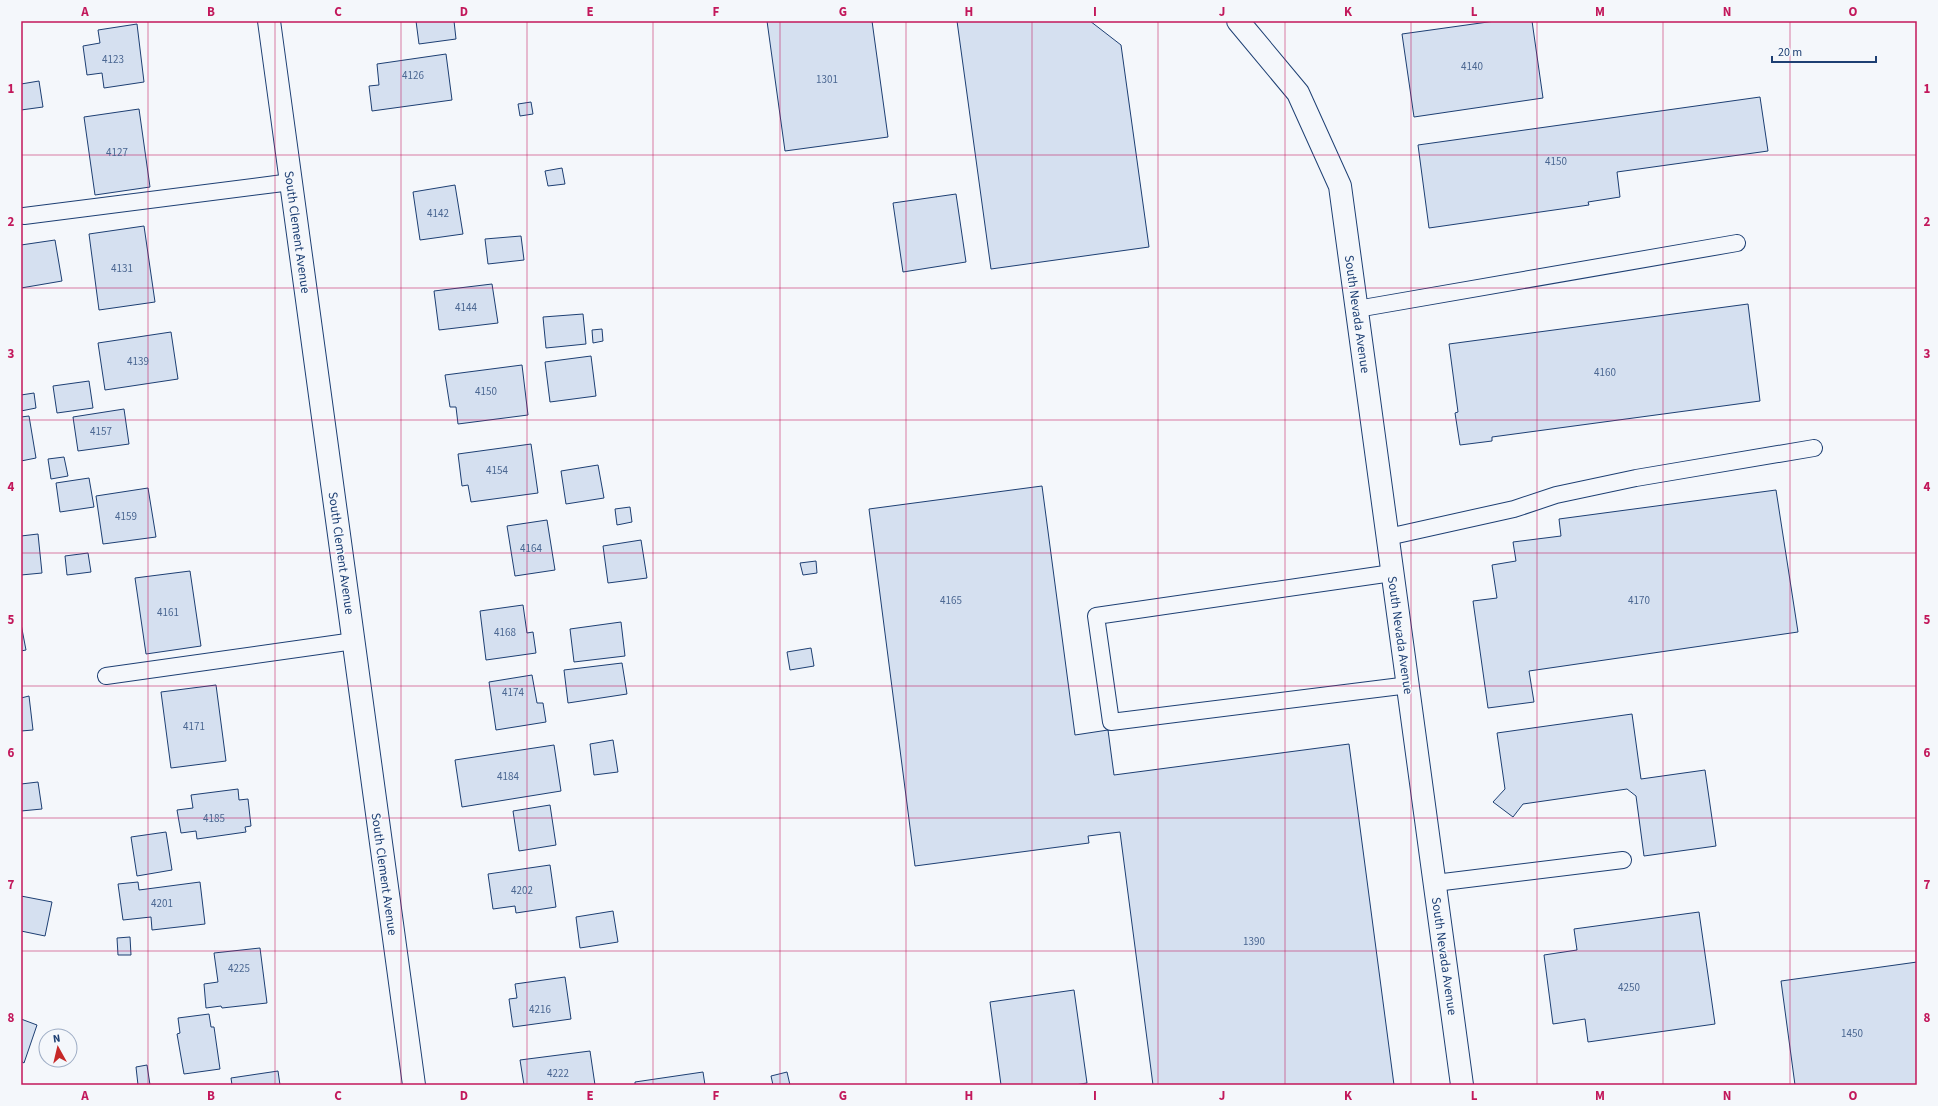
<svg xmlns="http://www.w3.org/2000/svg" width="1938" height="1106" font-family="'Source Sans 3',sans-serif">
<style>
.building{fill:#d5e0f0;stroke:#1d3f73}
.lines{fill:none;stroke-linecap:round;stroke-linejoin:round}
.lane-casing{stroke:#1d3f73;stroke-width:18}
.street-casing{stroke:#1d3f73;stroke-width:24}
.secondary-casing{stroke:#1d3f73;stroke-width:24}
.lane{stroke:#f4f7fb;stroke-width:16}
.street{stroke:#f4f7fb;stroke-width:22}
.secondary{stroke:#f4f7fb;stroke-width:22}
.grid{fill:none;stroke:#c2185b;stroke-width:1;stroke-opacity:0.55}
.labels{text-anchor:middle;stroke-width:3;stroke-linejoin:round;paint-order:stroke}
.number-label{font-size:11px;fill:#4b6792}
.street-label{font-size:13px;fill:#1d3f73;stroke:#f4f7fb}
.neatline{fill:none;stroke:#c2185b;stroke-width:1.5}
.grid-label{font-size:13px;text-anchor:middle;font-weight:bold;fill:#c2185b}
</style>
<rect width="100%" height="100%" fill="#f4f7fb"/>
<path class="building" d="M416,21H454L456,39L419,44Z
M767,21H872L888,137L785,151Z
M957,21H1090L1121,45L1149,247L991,269Z
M1495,21H1532L1543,98L1414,117L1402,34Z
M137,24L144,82L104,88L102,73L87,75L83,46L100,43L98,30Z
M446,54L452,100L372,111L369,86L379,85L377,64Z
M39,81L43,107L21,110V84Z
M1760,97L1768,151L1617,172L1620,197L1588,202L1589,205L1429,228L1418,145Z
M531,102L533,114L520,116L518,104Z
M139,109L150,187L95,195L84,117Z
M562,168L565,184L548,186L545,171Z
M455,185L463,234L420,240L413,192Z
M956,194L966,262L903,272L893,203Z
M144,226L155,302L99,310L89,234Z
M521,236L524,260L488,264L485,239Z
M55,240L62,281L21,288V245Z
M492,284L498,323L439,330L434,291Z
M1748,304L1760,401L1492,437V441L1460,445L1455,413L1458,412L1449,344Z
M583,314L586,344L546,348L543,317Z
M602,329L603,341L593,343L592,330Z
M171,332L178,379L105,390L98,343Z
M591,356L596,396L550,402L545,362Z
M522,365L528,415L458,424L456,407H450L445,375Z
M89,381L93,408L57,413L53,386Z
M34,393L36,408L21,411V395Z
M124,409L129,444L78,451L73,417Z
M29,416L36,458L21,461V417Z
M531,444L538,493L471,502L468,485L462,486L458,454Z
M64,457L68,476L51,479L48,459Z
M598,465L604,498L566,504L561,471Z
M89,478L94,507L60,512L56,483Z
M1042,486L1075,735L1108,730L1114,775L1349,744L1394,1085H1153L1120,832L1088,836L1089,843L915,866L869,509Z
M148,488L156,537L103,544L96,496Z
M1776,490L1798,632L1529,671L1534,702L1488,708L1473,601L1497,598L1492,565L1516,561L1513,542L1561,536L1559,519Z
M630,507L632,522L617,525L615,509Z
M547,520L555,570L515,576L507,526Z
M38,534L42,573L21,575V536Z
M641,540L647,578L608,583L603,546Z
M88,553L91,572L67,575L65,556Z
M816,561L817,573L803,575L800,563Z
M190,571L201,646L146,654L135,578Z
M523,605L527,633L533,632L536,653L486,660L480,611Z
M621,622L625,656L574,662L570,629Z
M21,624L26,650L21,651Z
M811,648L814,666L790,670L787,652Z
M622,663L627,694L568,703L564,670Z
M532,675L537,703H543L546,722L496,730L489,682Z
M216,685L226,761L171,768L161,692Z
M29,696L33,730L21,731V698Z
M1632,714L1641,779L1705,770L1716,846L1644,856L1636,796L1627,789L1523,804L1513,817L1493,802L1505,789L1497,733Z
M613,740L618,772L594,775L590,744Z
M554,745L561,791L462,807L455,760Z
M38,782L42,809L21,811V784Z
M238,789L239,800L248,799L251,826L245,827L246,832L197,839L196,831L181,833L177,810L193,808L191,795Z
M550,805L556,845L519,851L513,811Z
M166,832L172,870L137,876L131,837Z
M550,865L556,907L516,913L515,906L493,909L488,874Z
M138,882L139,890L200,882L205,924L152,930L151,917L123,920L118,884Z
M21,896L52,902L45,936L21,931Z
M613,911L618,942L580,948L576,917Z
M1699,912L1715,1024L1588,1042L1585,1019L1553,1024L1544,955L1577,950L1574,929Z
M130,937L131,955H118L117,938Z
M260,948L267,1003L222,1008L221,1006L206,1008L204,984L218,982L214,953Z
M1917,962V1085H1795L1781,981Z
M565,977L571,1019L513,1027L509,999L517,998L515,984Z
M1074,990L1087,1083L1075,1085H1001L990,1002Z
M209,1014L211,1027H214L220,1069L184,1074L177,1034L180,1033L178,1018Z
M21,1019L37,1025L24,1063L21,1061Z
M590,1051L595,1085H524L520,1060Z
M147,1065L150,1085H138L136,1067Z
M278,1071L280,1085H232L231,1078Z
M703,1072L705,1085H635V1082Z
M787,1072L790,1085H773L771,1076Z"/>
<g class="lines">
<g class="lane-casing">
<path id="lane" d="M24,216L291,182
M1357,309L1737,243
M1388,537L1514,509L1556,495L1636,478L1814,448
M1392,573L1096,616L1111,722L1409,685
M106,676L354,641
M1435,883L1623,860"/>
</g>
<g class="street-casing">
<path id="street" d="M1238,21L1298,93L1340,186L1462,1085"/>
</g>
<g class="secondary-casing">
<path id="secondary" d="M269,21L414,1085"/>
</g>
<use href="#lane" class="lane"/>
<use href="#street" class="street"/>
<use href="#secondary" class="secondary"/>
</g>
<path class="grid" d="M148,21V1085M275,21V1085M401,21V1085M527,21V1085M653,21V1085M780,21V1085M906,21V1085M1032,21V1085M1158,21V1085M1285,21V1085M1411,21V1085M1537,21V1085M1663,21V1085M1790,21V1085M21,155H1917M21,288H1917M21,420H1917M21,553H1917M21,686H1917M21,818H1917M21,951H1917"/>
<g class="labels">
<g class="number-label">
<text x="113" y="63">4123</text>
<text x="1472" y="70">4140</text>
<text x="413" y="79">4126</text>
<text x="827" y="83">1301</text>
<text x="117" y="156">4127</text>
<text x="1556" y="165">4150</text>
<text x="438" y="217">4142</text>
<text x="122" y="272">4131</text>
<text x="466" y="311">4144</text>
<text x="138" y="365">4139</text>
<text x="1605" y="376">4160</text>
<text x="486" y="395">4150</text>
<text x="101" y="435">4157</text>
<text x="497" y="474">4154</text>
<text x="126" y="520">4159</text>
<text x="531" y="552">4164</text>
<text x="951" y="604">4165</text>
<text x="1639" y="604">4170</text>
<text x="168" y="616">4161</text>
<text x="505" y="636">4168</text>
<text x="513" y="696">4174</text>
<text x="194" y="730">4171</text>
<text x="508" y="780">4184</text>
<text x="214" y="822">4185</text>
<text x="522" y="894">4202</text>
<text x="162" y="907">4201</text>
<text x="1254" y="945">1390</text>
<text x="239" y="972">4225</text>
<text x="1629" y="991">4250</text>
<text x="540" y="1013">4216</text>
<text x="1852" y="1037">1450</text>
<text x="558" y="1077">4222</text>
</g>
<g class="street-label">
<text transform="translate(298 232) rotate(82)" y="5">South Clement Avenue</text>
<text transform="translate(1358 314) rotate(82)" y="5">South Nevada Avenue</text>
<text transform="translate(342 553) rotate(82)" y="5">South Clement Avenue</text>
<text transform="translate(1401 635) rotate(82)" y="5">South Nevada Avenue</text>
<text transform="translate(385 874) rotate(82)" y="5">South Clement Avenue</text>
<text transform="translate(1445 956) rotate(82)" y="5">South Nevada Avenue</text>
</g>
</g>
<rect width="1938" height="1106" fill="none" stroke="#f4f7fb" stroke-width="44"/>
<g transform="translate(58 1048) rotate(352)"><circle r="19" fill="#f4f7fb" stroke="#9eadc5"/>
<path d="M0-3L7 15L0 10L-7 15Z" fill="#c62828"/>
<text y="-6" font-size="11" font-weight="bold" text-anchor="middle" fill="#1d3f73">N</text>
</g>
<path d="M1772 56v6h104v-6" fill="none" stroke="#1d3f73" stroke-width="2"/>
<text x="1778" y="56" font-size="12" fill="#1d3f73" stroke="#f4f7fb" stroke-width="3" paint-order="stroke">20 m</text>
<rect x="22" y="22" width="1894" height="1062" class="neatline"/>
<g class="grid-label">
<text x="85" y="16">A</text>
<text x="211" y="16">B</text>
<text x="338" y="16">C</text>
<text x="464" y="16">D</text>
<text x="590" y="16">E</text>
<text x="716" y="16">F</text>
<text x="843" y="16">G</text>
<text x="969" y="16">H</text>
<text x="1095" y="16">I</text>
<text x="1222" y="16">J</text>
<text x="1348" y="16">K</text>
<text x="1474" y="16">L</text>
<text x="1600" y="16">M</text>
<text x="1727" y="16">N</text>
<text x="1853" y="16">O</text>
<text x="11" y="93">1</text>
<text x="1927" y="93">1</text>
<text x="11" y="226">2</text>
<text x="1927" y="226">2</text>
<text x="11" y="358">3</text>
<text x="1927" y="358">3</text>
<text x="11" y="491">4</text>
<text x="1927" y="491">4</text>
<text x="11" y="624">5</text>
<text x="1927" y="624">5</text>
<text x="11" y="757">6</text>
<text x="1927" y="757">6</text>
<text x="11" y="889">7</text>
<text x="1927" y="889">7</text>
<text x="11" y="1022">8</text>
<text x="1927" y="1022">8</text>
<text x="85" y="1100">A</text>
<text x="211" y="1100">B</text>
<text x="338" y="1100">C</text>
<text x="464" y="1100">D</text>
<text x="590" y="1100">E</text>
<text x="716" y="1100">F</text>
<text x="843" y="1100">G</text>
<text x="969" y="1100">H</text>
<text x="1095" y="1100">I</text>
<text x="1222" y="1100">J</text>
<text x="1348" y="1100">K</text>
<text x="1474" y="1100">L</text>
<text x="1600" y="1100">M</text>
<text x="1727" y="1100">N</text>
<text x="1853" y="1100">O</text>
</g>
</svg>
